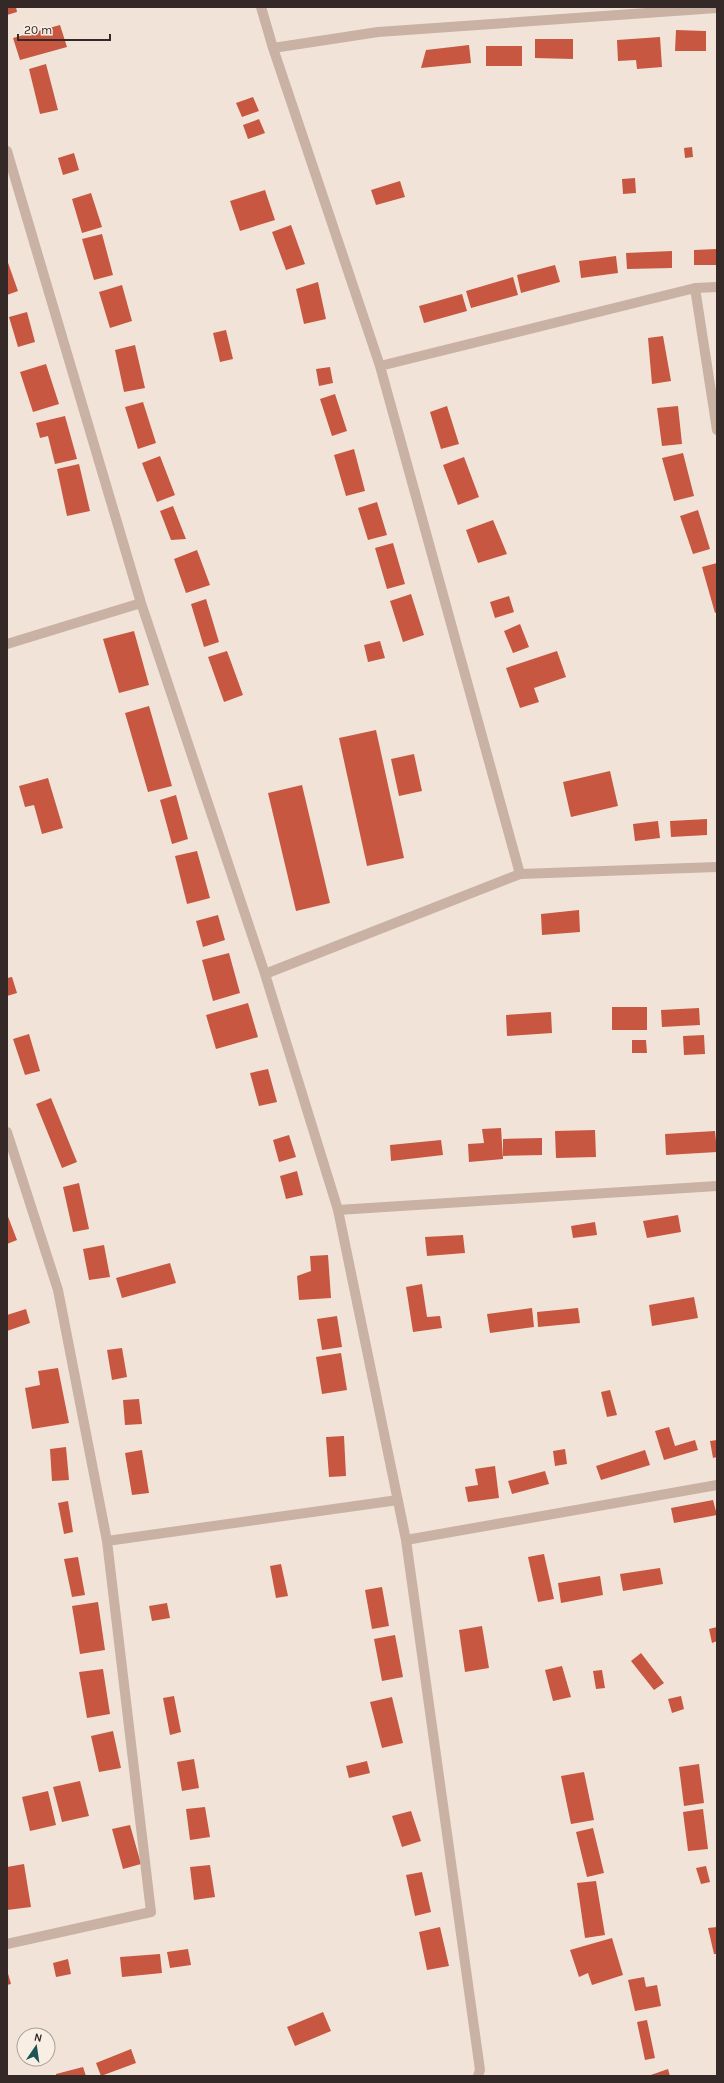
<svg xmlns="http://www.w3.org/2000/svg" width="724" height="2083" font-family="Karla,sans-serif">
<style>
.building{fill:#c75740}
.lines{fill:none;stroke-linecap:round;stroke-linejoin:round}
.minor{stroke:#c9b2a4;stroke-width:10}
</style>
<rect width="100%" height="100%" fill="#f1e3d8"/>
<path class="building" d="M7,7H16L17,12L7,15Z
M60,25L67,47L20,60L13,38Z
M676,30L706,31V51H675Z
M660,37L662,67L637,69L636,60L618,61L617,40Z
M535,39H573V59L535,58Z
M469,45L471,63L421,68L426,50Z
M486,46H522V66H486Z
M46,64L58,110L40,114L29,69Z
M253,97L259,111L242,117L236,103Z
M259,119L265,133L248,139L243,125Z
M692,147L693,157L685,158L684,148Z
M74,153L79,170L63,175L58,158Z
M635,178L636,193L623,194L622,179Z
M400,181L405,197L376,205L371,190Z
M265,190L275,220L240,231L230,201Z
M91,193L102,227L82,233L72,199Z
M291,225L305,264L286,270L272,232Z
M102,234L113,275L94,280L82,239Z
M717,249V265H694V250Z
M672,251V268L627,269L626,253Z
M616,256L618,273L581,278L579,261Z
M7,260L18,291L7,295Z
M555,265L560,282L521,293L517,275Z
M513,277L518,295L471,308L466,291Z
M318,282L326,319L304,324L296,289Z
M122,285L132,321L110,328L99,292Z
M462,294L467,311L424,323L419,306Z
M27,312L35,342L18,347L9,317Z
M226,330L233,359L220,362L213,333Z
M663,336L671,381L652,384L648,338Z
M135,345L145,388L124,392L115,350Z
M46,364L59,404L33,412L20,372Z
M330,367L333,383L319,386L316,369Z
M335,394L347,431L332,436L320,399Z
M143,402L156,443L138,449L125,407Z
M447,406L459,444L441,449L430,412Z
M678,406L682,444L662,446L657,408Z
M65,416L77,459L55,464L48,436L40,438L36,423Z
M354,449L365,491L346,496L334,455Z
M683,453L694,496L674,501L662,458Z
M160,456L175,495L157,502L142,463Z
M464,457L479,497L458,505L443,465Z
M79,464L90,511L67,516L57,469Z
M377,502L387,535L368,540L358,508Z
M173,506L186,539L171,540L160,511Z
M698,510L710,549L693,554L680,516Z
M493,520L507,554L478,563L466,530Z
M393,543L405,584L387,589L375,548Z
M197,550L210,585L186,593L174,559Z
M717,563V612L715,613L702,567Z
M411,594L424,635L403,642L390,601Z
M509,596L514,612L495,618L490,602Z
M206,599L219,642L204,647L191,604Z
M520,624L529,647L513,653L504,631Z
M134,631L149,685L119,693L103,639Z
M380,641L385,658L368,662L364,645Z
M227,651L243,695L224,702L208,657Z
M557,651L566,677L534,688L539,702L520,708L506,668Z
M149,706L172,786L148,792L125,713Z
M376,730L404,858L367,866L339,738Z
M414,754L422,791L399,796L391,759Z
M610,771L618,806L571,817L563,782Z
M48,778L63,828L42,834L34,805L25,807L19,786Z
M302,785L330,903L296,911L268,793Z
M176,795L188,839L172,844L160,800Z
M707,819V835L671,837L670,821Z
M658,821L660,838L635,841L633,824Z
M197,851L210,898L187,904L175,856Z
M579,910L580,932L542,935L541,914Z
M218,915L225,940L203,947L196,921Z
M229,953L240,993L213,1001L202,960Z
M12,977L17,993L7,996V978Z
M248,1003L258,1037L216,1049L206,1015Z
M612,1007H647V1030H612Z
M699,1008L700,1025L662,1027L661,1010Z
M551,1012L552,1033L507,1036L506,1015Z
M29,1034L40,1071L25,1075L13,1039Z
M704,1035L705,1054L684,1055L683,1036Z
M632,1040H646L647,1053H632Z
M268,1069L277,1102L259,1106L250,1073Z
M51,1098L77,1162L62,1168L36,1104Z
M501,1128L503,1159L469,1162L468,1144L484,1143L482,1129Z
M595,1130L596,1157L556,1158L555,1131Z
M715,1131L717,1152L666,1155L665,1134Z
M289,1135L296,1157L279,1162L273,1140Z
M542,1138V1155L503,1156V1139Z
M441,1140L443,1155L391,1161L390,1145Z
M297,1171L303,1195L286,1199L280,1176Z
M79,1183L89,1229L73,1232L63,1187Z
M7,1214L17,1240L7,1244Z
M678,1215L681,1232L647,1238L643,1221Z
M595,1222L597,1235L573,1238L571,1226Z
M463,1235L465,1253L427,1256L425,1237Z
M104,1245L110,1277L89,1280L83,1249Z
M328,1255L331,1298L299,1300L297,1276L311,1271L310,1256Z
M170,1263L176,1283L122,1298L116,1278Z
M422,1284L427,1317L440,1316L442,1328L413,1332L406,1287Z
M694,1297L698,1318L652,1326L649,1305Z
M532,1308L534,1327L490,1333L487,1314Z
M578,1308L580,1323L538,1327L537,1312Z
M26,1309L30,1323L7,1331V1315Z
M337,1316L342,1347L322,1350L317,1319Z
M122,1348L127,1377L112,1380L107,1350Z
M341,1353L347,1390L322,1394L316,1357Z
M58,1368L69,1423L32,1429L25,1388L40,1385L38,1371Z
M610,1390L617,1415L607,1417L601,1392Z
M139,1399L142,1424L125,1425L123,1400Z
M669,1427L675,1446L695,1440L698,1450L664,1460L655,1431Z
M344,1436L346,1476L329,1477L326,1437Z
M717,1440V1457L713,1458L710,1441Z
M66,1447L69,1480L52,1481L50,1449Z
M565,1449L567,1464L555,1466L553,1451Z
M142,1450L149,1493L132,1495L125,1453Z
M645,1450L650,1465L601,1480L596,1466Z
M495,1466L499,1498L468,1502L465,1487L478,1485L475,1469Z
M545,1471L549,1484L512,1494L508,1481Z
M713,1500L717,1515L674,1523L671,1508Z
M68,1501L73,1532L64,1534L58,1503Z
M544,1554L554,1599L538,1602L528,1557Z
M78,1557L85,1595L72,1597L64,1559Z
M281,1564L288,1596L276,1598L270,1566Z
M660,1568L663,1584L623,1591L620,1574Z
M600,1576L603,1595L561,1603L558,1583Z
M382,1587L389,1626L372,1629L365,1590Z
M98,1602L105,1650L80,1654L72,1606Z
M167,1603L170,1618L152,1621L149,1606Z
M482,1626L489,1668L465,1672L459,1630Z
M717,1627V1641L712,1643L709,1629Z
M395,1635L403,1677L382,1681L374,1639Z
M641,1653L664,1683L654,1690L631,1661Z
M562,1666L571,1697L553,1701L545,1670Z
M103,1669L110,1714L87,1718L79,1672Z
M602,1670L605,1688L596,1689L593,1671Z
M174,1696L181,1732L170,1735L163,1698Z
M681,1696L684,1709L672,1713L668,1699Z
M392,1697L403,1743L382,1748L370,1702Z
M113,1731L121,1768L99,1772L91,1736Z
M194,1759L199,1788L182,1791L177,1762Z
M367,1761L370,1773L349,1778L346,1766Z
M699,1764L704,1803L684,1806L679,1767Z
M584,1772L594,1820L571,1824L561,1776Z
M80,1781L89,1816L62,1822L53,1787Z
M48,1791L56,1825L30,1831L22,1797Z
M205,1807L210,1837L190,1840L186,1809Z
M703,1809L708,1849L688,1851L683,1812Z
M411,1811L421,1841L402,1847L392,1816Z
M130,1825L141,1864L123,1869L112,1829Z
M593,1828L604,1873L587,1877L576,1832Z
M24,1864L31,1907L7,1910V1867Z
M210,1865L215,1897L194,1900L190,1867Z
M706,1866L710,1882L701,1884L696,1868Z
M422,1872L431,1912L415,1916L406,1875Z
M596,1881L605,1935L585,1938L577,1883Z
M440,1927L449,1966L427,1970L419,1932Z
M717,1927V1954H714L708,1928Z
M612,1938L623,1975L592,1985L588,1973L579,1977L570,1950Z
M188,1949L191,1965L170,1968L167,1952Z
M160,1954L162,1973L122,1977L120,1957Z
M68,1959L71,1974L56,1977L53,1963Z
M7,1970L11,1984L7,1985Z
M644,1977L646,1987L657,1985L661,2006L635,2011L628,1980Z
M323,2012L331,2031L295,2046L287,2027Z
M647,2020L655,2058L645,2060L637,2022Z
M131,2049L136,2063L101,2076L96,2063Z
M83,2067L86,2076H56V2074Z
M668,2069L670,2076H648Z"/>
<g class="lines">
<path class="minor" d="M261,7L273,48L380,366L520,874
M273,48L378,32L717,8
M7,151L141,603
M695,288L717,430
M380,366L695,288L717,287
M7,644L141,603L265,974L338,1210L406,1540L480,2070L478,2076
M265,974L520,874L717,867
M7,1132L58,1290L107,1541L151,1912L7,1944
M338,1210L717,1186
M406,1540L717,1485
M107,1541L398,1500"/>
</g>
<rect width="724" height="2083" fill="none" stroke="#342926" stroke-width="16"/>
<g transform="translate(36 2047) rotate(13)"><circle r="19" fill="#f9eee4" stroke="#aa9f98"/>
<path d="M0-3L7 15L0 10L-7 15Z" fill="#1b5655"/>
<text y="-6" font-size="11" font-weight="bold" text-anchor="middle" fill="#342926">N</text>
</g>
<path d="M18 34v6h92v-6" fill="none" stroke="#342926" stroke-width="2"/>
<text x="24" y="34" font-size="12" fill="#342926" stroke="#f9eee4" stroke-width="3" paint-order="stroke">20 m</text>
</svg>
